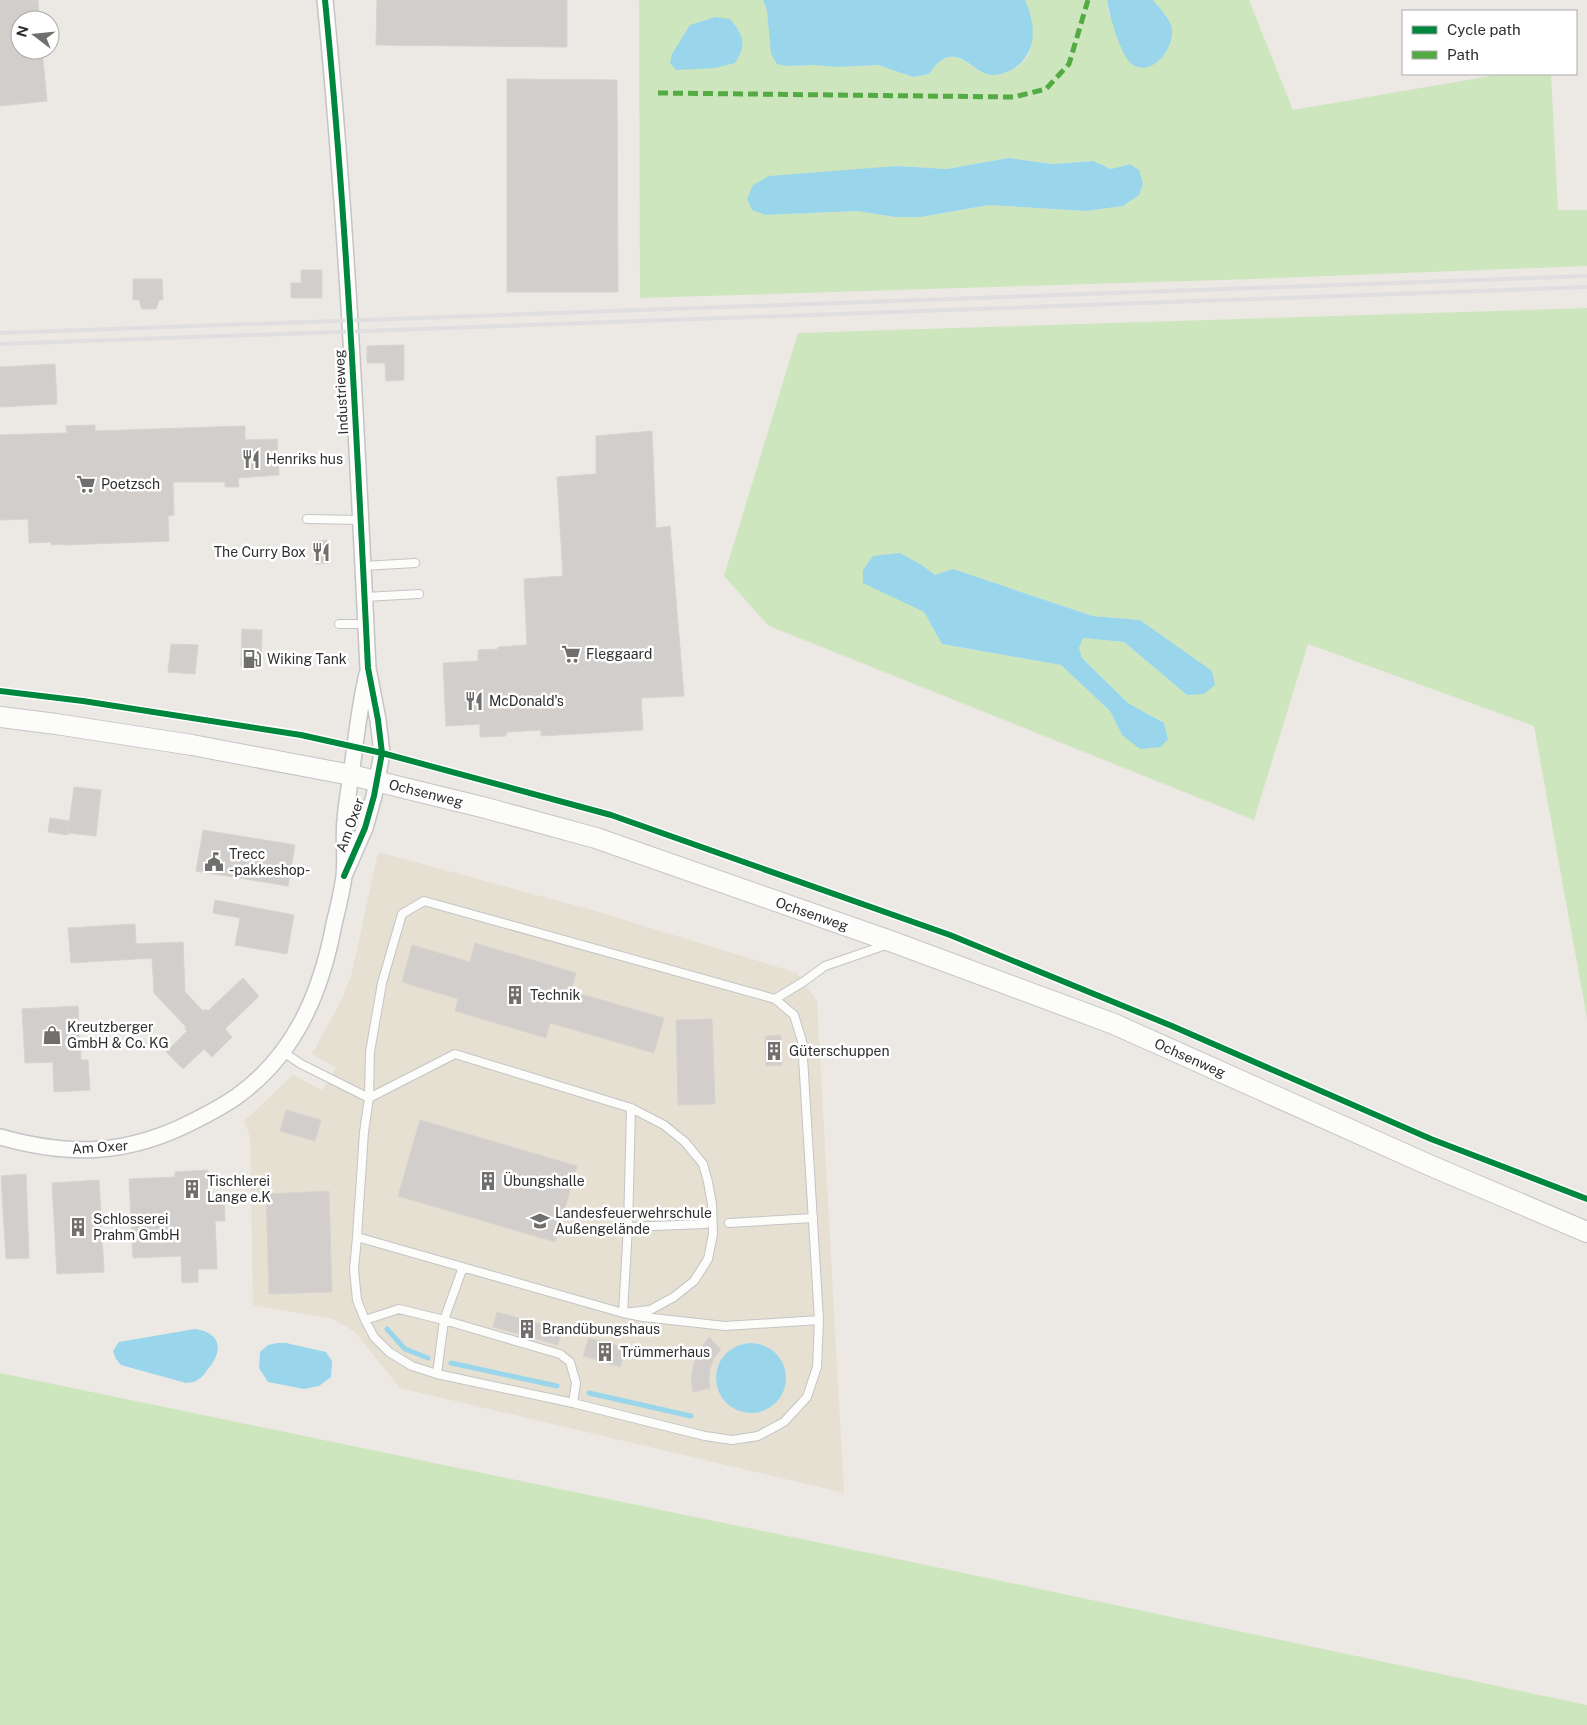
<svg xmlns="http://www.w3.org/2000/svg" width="1587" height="1725" font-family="'Public Sans',sans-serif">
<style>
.education{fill:#e6e0d3}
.green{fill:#cee6be;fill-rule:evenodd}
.water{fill:#99d6ec}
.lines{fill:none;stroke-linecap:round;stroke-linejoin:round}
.stream{stroke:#99d6ec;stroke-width:5}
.building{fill:#d1cecb;stroke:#d7d4d0}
.lane-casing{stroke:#c5c4c5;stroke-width:10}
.street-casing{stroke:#c5c4c5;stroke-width:18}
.secondary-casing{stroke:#c5c4c5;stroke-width:22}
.lane{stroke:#fcfcfb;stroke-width:8}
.street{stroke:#fcfcfb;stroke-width:15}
.secondary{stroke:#fcfcfb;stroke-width:20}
.rail{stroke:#dfdfe1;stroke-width:4}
.quiet{stroke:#54ab44;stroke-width:5;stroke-dasharray:10 5;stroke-linecap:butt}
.cycleway-casing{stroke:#fff;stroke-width:9}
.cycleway{stroke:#00873e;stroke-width:6}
.labels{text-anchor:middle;stroke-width:5;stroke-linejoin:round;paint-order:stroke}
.street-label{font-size:14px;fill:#2e2e2e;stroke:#fff}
.poi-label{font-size:14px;fill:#2e2e2e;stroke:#fff;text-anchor:start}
</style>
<rect width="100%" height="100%" fill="#ece8e4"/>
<path class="education" d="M378,852L592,910L797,973L817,1001L844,1493L400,1388L355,1332L333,1319L253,1305L250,1137L244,1121L293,1075L322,1090L336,1068L312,1054L341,1001L352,973Z"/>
<path class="green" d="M639,0H763L787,66L815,65L837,67L878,65L913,77L929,74C935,67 939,59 949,57C964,55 973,70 987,74C1001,79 1027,64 1030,50C1033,40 1029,9 1025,0H1107L1109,15L1171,25L1153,0H1249L1293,110L1502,74H1551L1558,210H1587V266L1253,279L640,298ZM1008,158L1053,164L1093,161L1111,169L1130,164L1139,195L1123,206L1086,211L989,205L921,217H895L857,211L765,215L897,166L947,169Z
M1587,308V1018L1534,726L1308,644L1254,820L769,626L724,576L798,333ZM922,565L935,575L953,569L1093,616L1140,620L1187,695L1124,642L1083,638L1079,648L1082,658L1128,703L1164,723L1122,735L1110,711L1061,665L942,644L924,612Z
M0,1373L893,1558L1587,1705V1725H0Z"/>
<path class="water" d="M763,0H1025C1036,24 1038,53 1013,69C1005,73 996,77 987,74C973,70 965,55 949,57C939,59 935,67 929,74L913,77L878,65L837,67L815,65L787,66L777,64L771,54L767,11Z
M1107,0H1153C1159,7 1168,17 1171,25C1178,45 1152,79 1132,64C1120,55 1109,14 1107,0Z
M715,17L730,19C744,36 747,44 735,63L715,68L676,70L670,63L672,54L690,25Z
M1008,158L1053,164L1093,161L1111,169L1130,164L1139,170L1143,184L1139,195L1123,206L1086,211L989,205L921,217H895L857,211L765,215L752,210L747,199L753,185L769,176L897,166L947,169Z
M900,553L922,565L935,575L953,569L1093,616L1140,620L1212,671L1215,685L1204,694L1187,695L1124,642L1083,638L1079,648L1082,658L1128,703L1164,723L1168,739L1161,747L1140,749L1122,735L1110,711L1061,665L942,644L924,612L863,583V570L873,556Z
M195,1329C221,1333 224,1350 208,1369C205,1373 202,1378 197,1380C194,1383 190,1382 186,1383L121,1365L116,1359L113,1351L119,1342Z
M277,1343H286L326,1352L332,1361L331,1377L319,1386L304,1389L268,1382L259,1368L260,1352L268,1345Z
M716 1378a35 35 0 1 1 70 0a35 35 0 1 1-70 0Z"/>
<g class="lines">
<path class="stream" d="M387,1329L405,1349L428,1358
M451,1363L557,1386
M589,1393L691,1416"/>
</g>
<path class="building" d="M0,0H38L39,20H20V50H42L47,101L0,106Z
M377,0H567V47L376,45Z
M507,79L617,80L618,292H507Z
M301,270H322V298H291V283H301Z
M133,279H162L163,300H159L156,309H142L139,300H133Z
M404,345V380L386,381L385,363H367V346Z
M55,364L57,404L0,407V367Z
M95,425V431L245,426V440L277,439L279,475L238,478L239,487H225V482H173L174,515L168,516L169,541L64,545V544L52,545L50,542L29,543L28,519L0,520V435L67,433L66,426Z
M652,431L656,528L670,526L684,696L641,698L643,730L541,736V730L507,732L506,736L480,737V724L446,726L443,663L478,661V650L498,649V647L527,645L524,579L563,576L557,477L596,474V436Z
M327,540L329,563L315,564L313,542Z
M242,629L262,630L261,667L241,666Z
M171,644L198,645L195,674L168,672Z
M74,787L101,790L96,836L68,833Z
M50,818L70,821L68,835L48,832Z
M203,830L295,845L288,886L196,871Z
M215,900L294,915L287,954L235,945L240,918L213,913Z
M135,924L136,944L183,942L185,992L203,1011L206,1009L208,1011L243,978L259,996L225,1029L232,1037L212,1057L204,1049L183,1069L166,1052L187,1031L185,1029L186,1027L154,993L152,958L71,963L68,928Z
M475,943L576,973L571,991L664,1018L654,1053L550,1023L546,1038L455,1011L458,999L402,982L412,945L470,962Z
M78,1006L81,1060H88L90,1090L54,1092L53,1062L25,1063L22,1009Z
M712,1019L715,1104L678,1105L676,1020Z
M781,1035L782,1065L766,1066L765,1036Z
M286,1110L321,1120L315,1141L280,1131Z
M420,1120L577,1166L555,1242L398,1196Z
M208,1170L209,1198H224L225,1221H215L217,1269H198V1282L182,1283L181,1256L133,1258L129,1179L175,1177V1172Z
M26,1174L29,1258L6,1259L1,1176Z
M99,1180L104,1272L57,1274L52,1183Z
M329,1191L332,1292L269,1294L266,1194Z
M497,1312L562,1330L558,1345L493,1327Z
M709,1337L721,1350L714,1358L710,1369L709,1379L710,1388L693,1392L691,1378L694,1363L700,1349Z
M589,1338L626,1348L620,1367L583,1356Z"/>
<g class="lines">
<g class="lane-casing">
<path id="lane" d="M307,519L360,520
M363,566L415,563
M365,597L419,594
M339,624H366
M775,999L803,982L825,966L886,945
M283,1052L301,1064L369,1098L370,1052L382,983L402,914L424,901L775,999L794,1015L802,1041L819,1320L817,1367L807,1397L784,1422L758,1436L732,1440L705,1436L573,1403L437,1374L412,1366L389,1352L374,1337L365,1320L357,1300L354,1269L357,1237
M455,1054L631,1108L664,1125L685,1142L703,1164L708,1182L712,1204L713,1234L708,1259L694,1281L674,1297L650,1310L623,1313L357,1237L364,1132L369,1098Z
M631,1108L628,1227L623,1313L643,1317L725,1326L819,1320
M729,1223L813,1218
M628,1227L705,1224
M365,1320L399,1309L444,1320L560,1354L570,1362L576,1383L573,1403
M437,1374L444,1320L463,1267"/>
</g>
<g class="street-casing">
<path id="street" d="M325,0C347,222 357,445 368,668L378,720L382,753L374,796L365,828L344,876
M0,1137C71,1157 128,1155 194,1121C208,1114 223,1106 236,1097C295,1055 321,993 334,924C338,908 342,892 344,876C346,857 343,838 345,820C346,805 349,790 351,775C356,741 359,707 367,674"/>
</g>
<g class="secondary-casing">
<path id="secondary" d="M0,717L56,724L192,745L351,775L486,808L596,838L893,942L1114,1024L1429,1165L1587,1232"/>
</g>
<use href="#lane" class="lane"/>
<use href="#street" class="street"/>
<use href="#secondary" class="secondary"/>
<path class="rail" d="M0,333L1587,276
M0,344L1587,287"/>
<path class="quiet" d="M658,93L1014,97L1046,89L1069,64L1088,0"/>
<g class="cycleway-casing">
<path id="cycleway" d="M325,0C347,222 357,445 368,668L378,720L382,753L374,796L365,828L344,876
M0,691L83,701L301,735L382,753L611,815L950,935L1172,1026L1431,1139L1587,1199"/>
</g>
<use href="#cycleway" class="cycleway"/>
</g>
<defs>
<g id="restaurant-bare" transform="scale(1.5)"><path d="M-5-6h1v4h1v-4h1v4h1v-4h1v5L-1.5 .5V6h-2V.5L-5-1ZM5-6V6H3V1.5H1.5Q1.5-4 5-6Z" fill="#706f6e" stroke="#fff" stroke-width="2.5" paint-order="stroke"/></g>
<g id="supermarket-bare" transform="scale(1.5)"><path d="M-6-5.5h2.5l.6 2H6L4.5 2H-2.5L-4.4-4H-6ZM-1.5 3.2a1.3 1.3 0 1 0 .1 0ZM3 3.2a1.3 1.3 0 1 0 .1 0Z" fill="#706f6e" stroke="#fff" stroke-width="2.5" paint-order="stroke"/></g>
<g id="fuel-bare" transform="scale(1.5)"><path d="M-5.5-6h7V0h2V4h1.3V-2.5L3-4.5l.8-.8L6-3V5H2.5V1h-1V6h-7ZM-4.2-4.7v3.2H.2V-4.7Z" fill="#706f6e" stroke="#fff" stroke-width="2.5" paint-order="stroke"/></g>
<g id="civic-bare" transform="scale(1.5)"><path d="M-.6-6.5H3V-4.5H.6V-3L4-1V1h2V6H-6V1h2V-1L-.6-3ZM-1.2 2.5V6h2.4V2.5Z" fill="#706f6e" stroke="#fff" stroke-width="2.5" paint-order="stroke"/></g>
<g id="building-bare" transform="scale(1.5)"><path d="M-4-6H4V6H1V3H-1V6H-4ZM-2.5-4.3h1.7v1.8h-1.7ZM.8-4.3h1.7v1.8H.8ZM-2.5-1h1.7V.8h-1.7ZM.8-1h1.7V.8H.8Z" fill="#706f6e" stroke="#fff" stroke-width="2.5" paint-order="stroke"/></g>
<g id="shop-bare" transform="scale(1.5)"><path d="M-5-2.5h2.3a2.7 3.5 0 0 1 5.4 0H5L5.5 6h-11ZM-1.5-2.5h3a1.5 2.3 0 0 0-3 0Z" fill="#706f6e" stroke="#fff" stroke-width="2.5" paint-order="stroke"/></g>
<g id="university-bare" transform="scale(1.5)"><path d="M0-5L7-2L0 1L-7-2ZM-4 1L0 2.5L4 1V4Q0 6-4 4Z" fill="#706f6e" stroke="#fff" stroke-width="2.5" paint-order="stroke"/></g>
</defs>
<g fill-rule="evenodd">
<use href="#restaurant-bare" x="251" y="459"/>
<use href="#supermarket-bare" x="86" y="484"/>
<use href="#restaurant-bare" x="321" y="552"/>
<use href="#supermarket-bare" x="571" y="654"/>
<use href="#fuel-bare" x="252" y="659"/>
<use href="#restaurant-bare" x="474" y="701"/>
<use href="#civic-bare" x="214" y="862"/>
<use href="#building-bare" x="515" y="995"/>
<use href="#shop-bare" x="52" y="1035"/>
<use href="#building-bare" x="774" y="1051"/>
<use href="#building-bare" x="488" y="1181"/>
<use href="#building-bare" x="192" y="1189"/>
<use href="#university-bare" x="540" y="1221"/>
<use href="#building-bare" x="78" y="1227"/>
<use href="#building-bare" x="527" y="1329"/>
<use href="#building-bare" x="605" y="1352"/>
</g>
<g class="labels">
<g class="street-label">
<text transform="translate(341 392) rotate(-93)" y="5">Industrieweg</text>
<text transform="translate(426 793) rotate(14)" y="5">Ochsenweg</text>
<text transform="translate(350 825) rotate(-70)" y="5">Am Oxer</text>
<text transform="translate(812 914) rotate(19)" y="5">Ochsenweg</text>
<text transform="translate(1190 1058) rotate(24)" y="5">Ochsenweg</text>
<text transform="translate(100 1147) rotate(-4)" y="5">Am Oxer</text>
</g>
<g class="poi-label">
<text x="266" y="464">Henriks hus</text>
<text x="101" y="489">Poetzsch</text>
<text x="306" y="557" text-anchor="end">The Curry Box</text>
<text x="586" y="659">Fleggaard</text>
<text x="267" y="664">Wiking Tank</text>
<text x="489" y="706">McDonald's</text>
<text x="229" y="859">Trecc<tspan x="229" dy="16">-pakkeshop-</tspan></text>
<text x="530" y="1000">Technik</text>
<text x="67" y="1032">Kreutzberger<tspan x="67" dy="16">GmbH &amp; Co. KG</tspan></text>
<text x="789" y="1056">Güterschuppen</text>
<text x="207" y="1186">Tischlerei<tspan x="207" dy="16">Lange e.K</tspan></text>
<text x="503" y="1186">Übungshalle</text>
<text x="555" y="1218">Landesfeuerwehrschule<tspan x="555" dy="16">Außengelände</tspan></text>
<text x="93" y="1224">Schlosserei<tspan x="93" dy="16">Prahm GmbH</tspan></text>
<text x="542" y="1334">Brandübungshaus</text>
<text x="620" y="1357">Trümmerhaus</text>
</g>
</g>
<rect x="1402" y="10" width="175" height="65" fill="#ffffff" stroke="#ababab"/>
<rect x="1412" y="26" width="25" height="8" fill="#00873e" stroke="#ababab"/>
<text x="1447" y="35" font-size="15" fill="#2e2e2e">Cycle path</text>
<rect x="1412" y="51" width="25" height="8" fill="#54ab44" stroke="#ababab"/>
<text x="1447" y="60" font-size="15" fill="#2e2e2e">Path</text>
<g transform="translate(35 35) rotate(286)"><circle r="24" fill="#ffffff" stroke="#ababab"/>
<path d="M0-4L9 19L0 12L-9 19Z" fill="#706f6e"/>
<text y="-8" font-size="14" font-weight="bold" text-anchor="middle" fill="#2e2e2e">N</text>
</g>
</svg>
